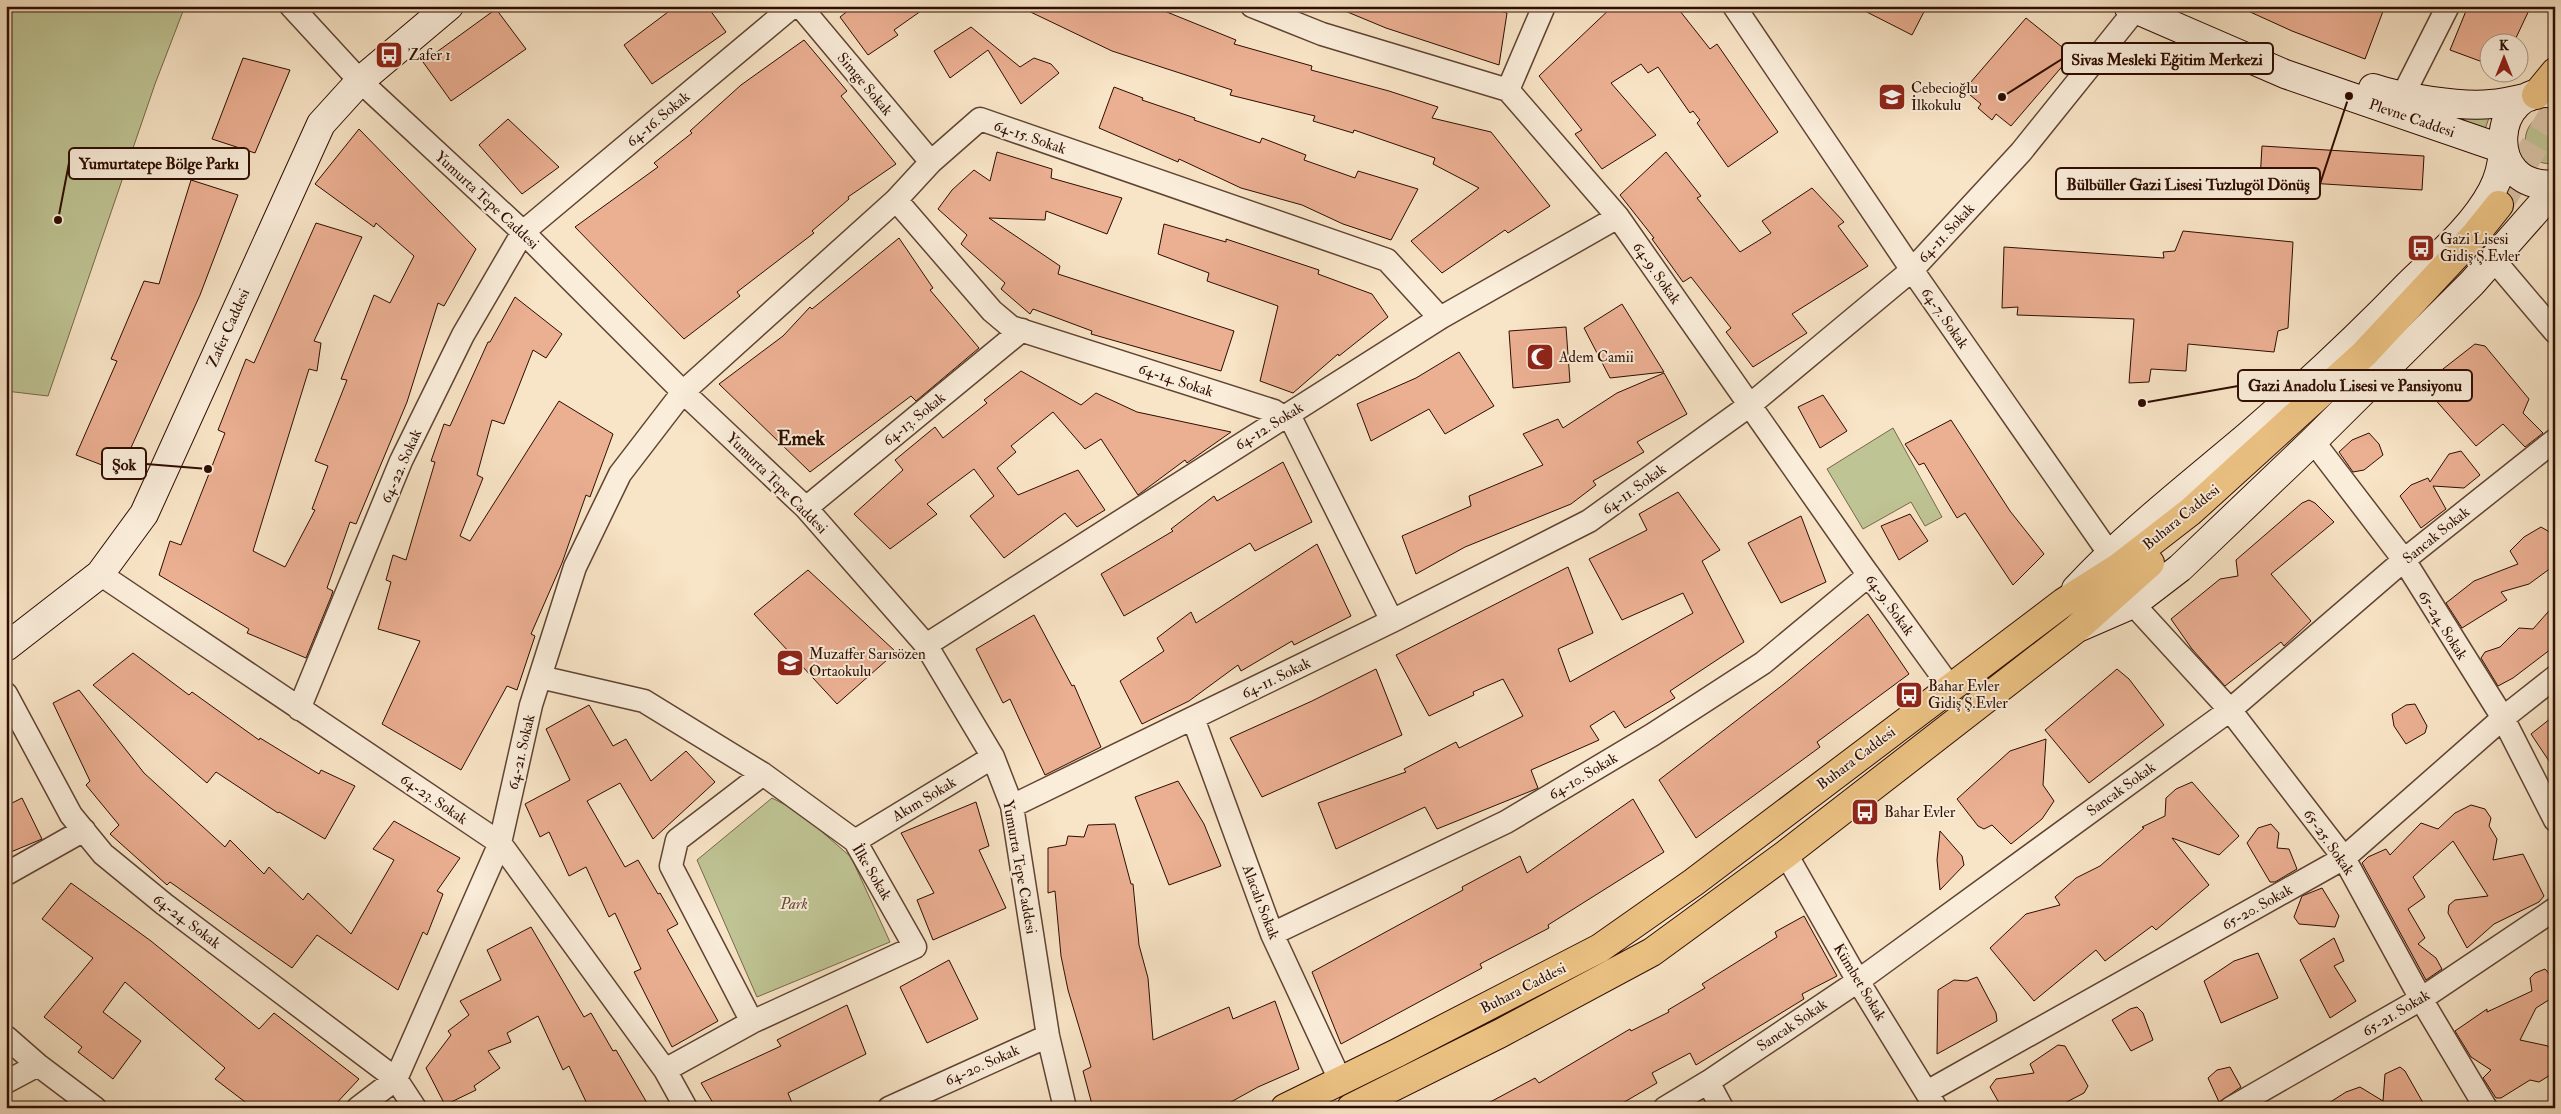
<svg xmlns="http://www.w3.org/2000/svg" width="2561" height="1114" font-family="'IM FELL Double Pica',serif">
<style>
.green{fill:#bfc494;stroke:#76684a}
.building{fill:#ebaf92;stroke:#2e0d01}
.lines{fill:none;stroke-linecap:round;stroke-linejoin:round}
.primary-tunnel{stroke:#dac4a8;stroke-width:28;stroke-dasharray:28 14;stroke-linecap:butt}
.street-casing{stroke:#604332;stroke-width:25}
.secondary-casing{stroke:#2e0d01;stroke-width:30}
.primary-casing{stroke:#2e0d01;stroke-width:30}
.street{stroke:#faedda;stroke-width:22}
.secondary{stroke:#faedda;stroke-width:28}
.primary{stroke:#ecc283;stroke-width:28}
.labels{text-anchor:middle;stroke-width:4;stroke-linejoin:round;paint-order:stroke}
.poi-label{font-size:15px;fill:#2e0d01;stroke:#faedda;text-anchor:start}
.street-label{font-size:15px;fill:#2e0d01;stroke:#faedda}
.park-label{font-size:15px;font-style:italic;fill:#614d34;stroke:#faedda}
.district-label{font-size:20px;font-weight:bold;fill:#2e0d01;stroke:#faedda}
.leader{fill:none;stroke:#2e0d01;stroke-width:2}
.callout-dot{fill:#2e0d01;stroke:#faedda;stroke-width:2}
.callout{fill:#faedda;stroke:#2e0d01;stroke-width:2}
.callout-label{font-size:16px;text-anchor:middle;font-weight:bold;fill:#2e0d01}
</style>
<rect width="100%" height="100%" fill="#f8e4c6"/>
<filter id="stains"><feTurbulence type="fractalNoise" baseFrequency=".004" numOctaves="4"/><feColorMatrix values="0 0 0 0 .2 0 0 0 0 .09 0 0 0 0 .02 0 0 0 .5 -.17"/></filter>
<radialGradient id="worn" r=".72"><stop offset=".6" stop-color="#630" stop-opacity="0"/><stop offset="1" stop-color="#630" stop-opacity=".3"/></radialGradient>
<path class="green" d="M6,6H185L155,84L48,396L6,391Z
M2429,111L2490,115L2483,135Z
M2545,114L2555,115V163C2523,169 2513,126 2545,114Z
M1893,428L1942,517L1925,526L1911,502L1863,529L1827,469Z
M772,798L799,812L851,857L890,942L757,997L697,860Z"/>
<path class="building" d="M676,6H707L726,32L652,84L624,45Z
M854,6H928L894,30L898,35L868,55L840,17Z
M1018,6H1152L1236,40L1234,44L1312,66L1311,70L1389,91L1438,107L1432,118L1491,132L1550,206L1508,233L1505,230L1442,273L1411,241L1479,188L1433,164L1435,158L1354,130L1353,133L1313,121L1315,116L1230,95L1232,90L1112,51Z
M1333,6H1484L1507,13L1499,65L1386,28Z
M1613,6H1676L1710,49L1717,44L1778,132L1728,167L1697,123L1700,120L1693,111L1690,113L1658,67L1648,73L1641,64L1611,83L1656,135L1602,169L1575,134L1582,130L1539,76Z
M1855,6H1927L1912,35Z
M2237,6H2385L2365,59L2292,31Z
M2468,6H2531L2514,42H2488V64L2450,50Z
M496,9L526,49L451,101L423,62Z
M2026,18L2072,55L2011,126L1996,114L1992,120L1978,108L1981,104L1964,90Z
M971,27L1020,67L1034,58L1051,64L1059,73L1021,104L988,50L950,78L934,51Z
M804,40L847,91L841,96L896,164L848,197L849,199L812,231L814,233L737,292L740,296L684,339L575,227L658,167L654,163L692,133L690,131L741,85Z
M243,58L290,70L255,153L212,139Z
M1114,87L1143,98L1142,100L1195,118L1194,120L1260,143L1262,138L1306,155L1304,160L1355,178L1358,171L1418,189L1391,240L1343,224L1302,205L1241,188L1179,159L1178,162L1099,128Z
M508,119L559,167L522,194L479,145Z
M359,129L476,249L444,306L438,303L407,402L356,524L350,522L327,588L333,591L331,597L306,658L247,633L249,629L159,575L170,541L181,545L225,433L218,430L246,359L254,363L316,223L362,237L314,341L321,343L317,371L309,369L253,551L285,567L315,510L312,509L328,466L315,461L347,380L341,379L374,295L390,303L414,256L376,223L374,227L315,184Z
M2262,146L2424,156L2422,190L2260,180Z
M997,152L1052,169L1051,178L1122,198L1107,234L1046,211L1045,220L989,218L1060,266L1058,274L1234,331L1221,371L1091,334L1092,331L1033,309L1030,314L1001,289L1005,283L961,244L967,235L938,209L952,190L974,170L990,181Z
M1666,152L1701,196L1697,198L1740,252L1771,233L1762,221L1812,188L1844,222L1838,226L1868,266L1792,314L1807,333L1753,367L1726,332L1731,328L1691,277L1683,282L1652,239L1654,238L1620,195Z
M191,180L238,195L200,295L120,472L76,455L117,361L111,359L144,281L159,284Z
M1164,224L1226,242V239L1319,270L1318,274L1372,294L1388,317L1339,356L1338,354L1293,393L1260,381L1278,306L1207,281L1209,273L1158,254Z
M2183,231L2293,242L2288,328L2278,331L2274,352L2188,344L2186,371L2151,369L2149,382L2129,383L2134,319L2017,315L2018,307L2002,308L2004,247L2164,258L2163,252L2175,251Z
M899,238L933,288L930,290L979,348L916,401L911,396L810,472L719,384L783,336L810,307L812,309Z
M515,297L562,334L546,358L533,350L504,424L492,420L477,475L483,478L460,536L470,541L559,401L613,434L590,497L586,495L562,563L531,634L535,636L517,690L507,686L461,770L382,724L420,641L378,629L391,582L386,580L393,555L406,560L435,462L431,461L444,424L450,426L488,342H490Z
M1622,304L1664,372L1610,378L1584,328Z
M1566,327L1570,382L1513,388L1509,331Z
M2475,344L2485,346L2529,399L2523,413L2543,433L2525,447L2503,424L2476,446L2425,388L2434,376Z
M1459,352L1494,406L1445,434L1429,409L1371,441L1357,404L1416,378Z
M1021,371L1081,405L1096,393L1137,412L1231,432L1187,463L1185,460L1138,495L1101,439L1085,449L1053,412L1011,446L1016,452L997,468L1018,495L1078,470L1105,510L1077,527L1065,513L1004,558L970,516L994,496L974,469L927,504L937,514L890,549L854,514L903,470L895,460L935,427L943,438L987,403L984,400Z
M1664,373L1687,414L1637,442L1644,452L1593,481L1596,485L1571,504L1465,547L1416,574L1402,536L1471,506L1469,496L1543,465L1523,434L1558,419L1563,428L1617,393Z
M1823,395L1847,431L1820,448L1798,407Z
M1951,420L2010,511L2044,554L2013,585L1965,513L1957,518L1924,463L1919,465L1905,444Z
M2369,433L2379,444L2383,455L2364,470L2353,472L2339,452L2352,440Z
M2461,451L2480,475L2464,488L2433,486L2446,509L2421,528L2400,496L2411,485L2428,478L2430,482L2449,454Z
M1283,462L1312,522L1255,551L1250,543L1124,616L1101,574L1173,531L1171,529L1214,496L1217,501Z
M1678,492L1720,550L1702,561L1744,642L1670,691L1675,698L1625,728L1614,711L1590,726L1599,740L1531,770L1538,788L1536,789L1437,829L1425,807L1336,849L1318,803L1406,772L1404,769L1456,742L1459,748L1523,716L1503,679L1473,692L1474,695L1429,716L1396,655L1568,567L1593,633L1558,649L1570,682L1693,613L1683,593L1622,620L1589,559L1647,530L1639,514Z
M2309,500L2315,503L2334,522L2271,574L2311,621L2284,646L2281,642L2225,686L2192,649L2171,619L2220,579L2238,576L2236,560L2302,503Z
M1910,514L1928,541L1899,560L1881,526Z
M1801,516L1826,582L1781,603L1748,543Z
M2541,527L2555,535V565L2529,584L2501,592L2507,600L2462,628L2446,603L2474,581L2518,564L2510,551L2524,537Z
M1317,544L1351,616L1294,645L1292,641L1241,671L1238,665L1189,701L1142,724L1120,681L1164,651L1157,638L1191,612L1196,623Z
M808,570L896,652L837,704L754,614Z
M2555,604V646L2513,678L2498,686L2481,658L2485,652L2500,647L2519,628L2533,629Z
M1868,614L1909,674L1817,742L1820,747L1696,838L1659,780L1784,684Z
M1034,615L1072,686L1074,685L1101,747L1045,775L1010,699L1003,703L976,649Z
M133,653L189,695L192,692L259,740L260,738L319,774L321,770L355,786L325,839L279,812L278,813L216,772L207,783L93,685Z
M1376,669L1402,735L1262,797L1230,738L1312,701Z
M2117,669L2129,679L2164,725L2089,783L2045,730Z
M79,690L144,773L225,847L230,840L264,874L269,867L303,900L308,893L351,934L394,860L373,849L394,821L460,858L437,891L443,894L427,935L423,932L398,990L317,935L292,968L170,882L167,885L110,834L119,825L86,785L90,781L53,703Z
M2415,704L2427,726L2425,733L2406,744L2394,726L2392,714L2406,705Z
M589,705L613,746L626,739L651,781L686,751L715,782L653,839L620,783L587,801L625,867L638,860L658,894L660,893L678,924L667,930L718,1021L672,1047L634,972L641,969L615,913L609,917L586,867L569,876L549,832L540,837L525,804L570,780L546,729Z
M2555,715V770L2531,734Z
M2046,739L2043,785L2054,801L2042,819L2011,844L1992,825L1984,829L1978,826L1957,799L2010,751Z
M1178,781L1204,824L1221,866L1169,885L1135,797Z
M2192,782L2239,836L2219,855L2172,838L2209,885L2156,930L2152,926L2105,961L2096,950L2034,1001L1990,948L2026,914L2060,905L2055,897L2076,878L2100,866L2144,828L2142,827L2165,816L2166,798L2176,789Z
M22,798L42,839L6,854V806Z
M1633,799L1664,852L1548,925L1549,928L1480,964L1482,968L1341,1044L1312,972L1463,890L1462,887L1520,856L1527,873Z
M976,802L989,846L979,850L1006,908L933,940L917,900L934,893L901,833Z
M2471,805L2485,809L2491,818L2489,826L2497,839L2493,860L2523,854L2544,896L2539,902L2494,924L2467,948L2448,913L2449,905L2455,900L2488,896L2453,841L2413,877L2425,897L2408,909L2425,938L2418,944L2436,958L2442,969L2426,980L2362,863L2368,857L2386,849L2390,855L2421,823L2438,829L2455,813Z
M1115,824L1131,884H1133L1139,945L1148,978L1153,1040L1229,1007L1233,1019L1275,1001L1299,1069L1258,1087L1220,1108H1093L1083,1071L1091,1067L1068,990L1061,956L1055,891L1048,893V848L1066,845L1068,836L1084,837L1088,825Z
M2271,824L2279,833L2277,848L2289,849L2297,869L2275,882H2270L2247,843L2258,828Z
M1940,831L1962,856L1964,865L1940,890L1937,860Z
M71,883L151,941L259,1029L274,1013L359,1079L332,1108H253L215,1079L225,1068L125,982L103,1012L141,1041L113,1079L78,1052L82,1047L44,1017L93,958L42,919Z
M2322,888L2339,916L2335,927L2299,924L2294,917L2302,896Z
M1804,916L1837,976L1802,994L1804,999L1696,1065L1690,1053L1652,1073L1657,1083L1614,1108H1479L1535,1078L1539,1083L1630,1029L1631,1031L1669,1012L1668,1010L1705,988L1702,984L1777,937L1775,932Z
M531,927L584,1017L591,1013L613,1051L616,1050L650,1108H589L569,1066L563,1070L538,1016L507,1033L511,1042L488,1051L500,1068L474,1086L476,1090L445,1105L426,1068L451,1035L448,1031L469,1015L460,1001L501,980L487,950Z
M2334,938L2344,961L2334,966L2356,1001L2330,1018L2300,960Z
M2258,953L2278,998L2221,1023L2204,981L2234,961Z
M949,960L978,1019L927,1043L900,987Z
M2545,969L2555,980V996L2536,1008L2520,1040L2548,1046L2555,1056V1072L2539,1082L2530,1080L2501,1098H2496L2483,1078L2491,1070L2471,1057L2455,1031L2487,1009V1012L2532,991L2530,978L2535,973Z
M1977,977L1996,1013L1997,1021L1937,1054L1938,990L1954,980L1967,981Z
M847,1005L866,1054L788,1093L794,1108H716L701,1083L781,1046L777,1040Z
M2137,1007L2143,1013L2153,1040L2131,1051L2112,1020L2130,1009Z
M2058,1045L2065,1046L2088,1086L2084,1093L2055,1108H2002L1990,1087L1996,1079L2034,1073L2030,1064Z
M2230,1067L2241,1087L2219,1102L2208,1078L2217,1070Z
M2400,1067L2405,1071L2426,1108H2321L2346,1092L2360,1087L2383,1101L2385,1074Z"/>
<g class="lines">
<path class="primary-tunnel" d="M2499,205L2555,111"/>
<g class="street-casing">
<path id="street" d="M291,6L360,81L523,232L683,392L806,508L926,645L993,757L1012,806L1048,1036L1065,1108
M800,6L931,162
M1252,6L1322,34L1508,90L1618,217L1863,567L1950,687
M1734,6L1912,270L2109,553
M1508,90L1544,6
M2403,95L2448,6
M896,200L992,311L1011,327L1274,411L1293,423L1392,621
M2493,259L2555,332
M2313,441L2404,560L2503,718L2555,820
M806,508L1022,330
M100,574L500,843L665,1070L686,1108
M2133,604L2230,710L2344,858L2421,999L2486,1108
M926,645L1440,318L1618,217
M540,677L644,701L763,774L855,841L915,947L752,1022L665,1070
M6,694L71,815L103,854L164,904L396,1079L415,1108
M299,709L401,461L463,335L523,232L793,6
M1193,718L1272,934L1341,1082
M1012,806L1392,621L1589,521L1750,405L1912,270L2021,152L2136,9
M855,841L993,757
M1786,854L1858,981L1936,1108
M6,874L84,830
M1272,934L1506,822L1652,735L1763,663L1869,575
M752,1022L671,866L677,840L763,774
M6,1037L38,1065L95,1108
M6,1082L38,1065
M1708,1082L1722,1108
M1927,1092L2344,858L2503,718L2555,677
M358,1108L396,1079L500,843L531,705L575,567L620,474L683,392L896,200L931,162L980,119L1387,260L1440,318
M889,1108L1048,1036
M1665,1108L1708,1082L1858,981L2230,710L2404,560L2555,440
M2231,1108L2421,999L2555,909"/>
</g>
<g class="secondary-casing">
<path id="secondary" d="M2128,6L2285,74L2503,149
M2373,88C2402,98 2460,107 2491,104C2504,103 2516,100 2529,97
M2555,94C2490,82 2482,192 2555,184
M2076,589C2129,532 2190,485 2249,435C2304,387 2358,337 2409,284C2438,256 2473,227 2492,191C2499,178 2502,166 2503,151
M2080,627L2133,604L2180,568L2313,441L2472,283L2555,189
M6,647L100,574L144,514L321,124L360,81L449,6"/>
</g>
<g class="primary-casing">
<path id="primary" d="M2536,95L2555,72
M1285,1108L1397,1053L1600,948L1694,882L2064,602L2119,567L2190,512L2364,354L2475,235L2499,205
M1351,1108L1501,1033L1652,952L1786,854L2076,629L2150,563"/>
</g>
<use href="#street" class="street"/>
<use href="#secondary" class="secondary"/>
<use href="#primary" class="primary"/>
</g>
<defs>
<g id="bus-square" transform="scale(1.4375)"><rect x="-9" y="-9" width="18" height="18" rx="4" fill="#8f2418" stroke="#faedda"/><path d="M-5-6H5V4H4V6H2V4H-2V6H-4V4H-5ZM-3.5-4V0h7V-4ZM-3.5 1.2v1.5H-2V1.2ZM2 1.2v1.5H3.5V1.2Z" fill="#fff"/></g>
<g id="school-square" transform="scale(1.4375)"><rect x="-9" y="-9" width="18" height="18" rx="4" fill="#8f2418" stroke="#faedda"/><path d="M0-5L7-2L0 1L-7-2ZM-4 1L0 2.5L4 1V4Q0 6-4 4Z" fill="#fff"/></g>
<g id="mosque-square" transform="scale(1.4375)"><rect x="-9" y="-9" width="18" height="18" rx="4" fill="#8f2418" stroke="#faedda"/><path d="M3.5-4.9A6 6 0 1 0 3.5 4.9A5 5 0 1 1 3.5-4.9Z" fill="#fff"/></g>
</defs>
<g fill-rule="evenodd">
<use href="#bus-square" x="389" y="55"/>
<use href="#school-square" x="1892" y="97"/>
<use href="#bus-square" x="2421" y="248"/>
<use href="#mosque-square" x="1540" y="357"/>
<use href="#school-square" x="790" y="663"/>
<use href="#bus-square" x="1909" y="695"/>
<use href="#bus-square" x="1865" y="812"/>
</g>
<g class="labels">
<g class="poi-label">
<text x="408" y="60">Zafer 1</text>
<text x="1911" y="93">Cebecioğlu<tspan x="1911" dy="17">İlkokulu</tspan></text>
<text x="2440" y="244">Gazi Lisesi<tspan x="2440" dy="17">Gidiş Ş.Evler</tspan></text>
<text x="1559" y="362">Adem Camii</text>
<text x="809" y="659">Muzaffer Sarısözen<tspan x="809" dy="17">Ortaokulu</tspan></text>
<text x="1928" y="691">Bahar Evler<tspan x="1928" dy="17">Gidiş Ş.Evler</tspan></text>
<text x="1884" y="817">Bahar Evler</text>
</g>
<g class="street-label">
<text transform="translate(865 84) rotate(50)" y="5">Simge Sokak</text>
<text transform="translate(2412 118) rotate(19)" y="5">Plevne Caddesi</text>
<text transform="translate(658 119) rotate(-40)" y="5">64-16. Sokak</text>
<text transform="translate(1030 137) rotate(19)" y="5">64-15. Sokak</text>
<text transform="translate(487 200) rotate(43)" y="5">Yumurta Tepe Caddesi</text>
<text transform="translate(1946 233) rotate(-47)" y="5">64-11. Sokak</text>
<text transform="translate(1657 273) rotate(55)" y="5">64-9. Sokak</text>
<text transform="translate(1945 318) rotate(55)" y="5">64-7. Sokak</text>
<text transform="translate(228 328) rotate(-66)" y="5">Zafer Caddesi</text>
<text transform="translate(1176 380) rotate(18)" y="5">64-14. Sokak</text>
<text transform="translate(914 419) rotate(-39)" y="5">64-13. Sokak</text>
<text transform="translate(1269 426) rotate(-32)" y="5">64-12. Sokak</text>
<text transform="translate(401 466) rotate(-66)" y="5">64-22. Sokak</text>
<text transform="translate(777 483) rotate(45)" y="5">Yumurta Tepe Caddesi</text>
<text transform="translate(1634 489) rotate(-36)" y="5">64-11. Sokak</text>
<text transform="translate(2181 517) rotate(-39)" y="5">Buhara Caddesi</text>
<text transform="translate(2436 535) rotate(-39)" y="5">Sancak Sokak</text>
<text transform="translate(1890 605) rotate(54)" y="5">64-9. Sokak</text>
<text transform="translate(2443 625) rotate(58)" y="5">65-24. Sokak</text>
<text transform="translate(1276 678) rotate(-26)" y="5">64-11. Sokak</text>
<text transform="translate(521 752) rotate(-77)" y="5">64-21. Sokak</text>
<text transform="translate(1856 758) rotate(-37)" y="5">Buhara Caddesi</text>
<text transform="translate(1583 776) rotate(-31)" y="5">64-10. Sokak</text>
<text transform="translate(2121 789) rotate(-36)" y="5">Sancak Sokak</text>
<text transform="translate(434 799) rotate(34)" y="5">64-23. Sokak</text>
<text transform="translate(924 799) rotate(-31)" y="5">Akım Sokak</text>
<text transform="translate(2329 842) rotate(55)" y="5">65-25. Sokak</text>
<text transform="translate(1020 867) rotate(80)" y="5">Yumurta Tepe Caddesi</text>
<text transform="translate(872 872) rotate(59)" y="5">İlke Sokak</text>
<text transform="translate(1261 902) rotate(69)" y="5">Alacalı Sokak</text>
<text transform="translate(2257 907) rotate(-29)" y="5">65-20. Sokak</text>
<text transform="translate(187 921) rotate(37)" y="5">64-24. Sokak</text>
<text transform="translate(1860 982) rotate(59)" y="5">Kümbet Sokak</text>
<text transform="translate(1523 988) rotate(-27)" y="5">Buhara Caddesi</text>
<text transform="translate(2396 1013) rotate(-31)" y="5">65-21. Sokak</text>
<text transform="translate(1792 1025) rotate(-34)" y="5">Sancak Sokak</text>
<text transform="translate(982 1065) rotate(-24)" y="5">64-20. Sokak</text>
</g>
<g class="park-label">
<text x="794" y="909">Park</text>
</g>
<g class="district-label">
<text x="801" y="445">Emek</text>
</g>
</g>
<path class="leader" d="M2002 97L2062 59M58 220L69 163M2349 96L2320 184M2142 403L2238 386M208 469L146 464"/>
<g class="callout-dot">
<circle cx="2002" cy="97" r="5"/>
<circle cx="58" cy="220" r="5"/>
<circle cx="2349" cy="96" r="5"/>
<circle cx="2142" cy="403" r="5"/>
<circle cx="208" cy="469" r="5"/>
</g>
<g class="callout">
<rect x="2062" y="43" width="211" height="31" rx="5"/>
<rect x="69" y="148" width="180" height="31" rx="5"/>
<rect x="2056" y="168" width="264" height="31" rx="5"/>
<rect x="2238" y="370" width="234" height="31" rx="5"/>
<rect x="102" y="448" width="44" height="31" rx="5"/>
</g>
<g class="callout-label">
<text x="2167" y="65">Sivas Mesleki Eğitim Merkezi</text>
<text x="159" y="169">Yumurtatepe Bölge Parkı</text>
<text x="2188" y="190">Bülbüller Gazi Lisesi Tuzlugöl Dönüş</text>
<text x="2355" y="391">Gazi Anadolu Lisesi ve Pansiyonu</text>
<text x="124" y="470">Şok</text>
</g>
<rect width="2561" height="1114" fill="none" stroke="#f8e4c6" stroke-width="25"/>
<rect x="8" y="8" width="2546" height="1099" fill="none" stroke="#2e0d01" stroke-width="2.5"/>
<rect x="12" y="12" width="2536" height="1089" fill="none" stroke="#2e0d01"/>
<g transform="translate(2504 58)"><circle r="24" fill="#faedda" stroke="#a89383"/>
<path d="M0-4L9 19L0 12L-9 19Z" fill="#8f2418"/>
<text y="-8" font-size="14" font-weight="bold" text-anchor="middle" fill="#2e0d01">K</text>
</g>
<rect width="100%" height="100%" filter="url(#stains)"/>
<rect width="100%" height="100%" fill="url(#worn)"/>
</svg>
